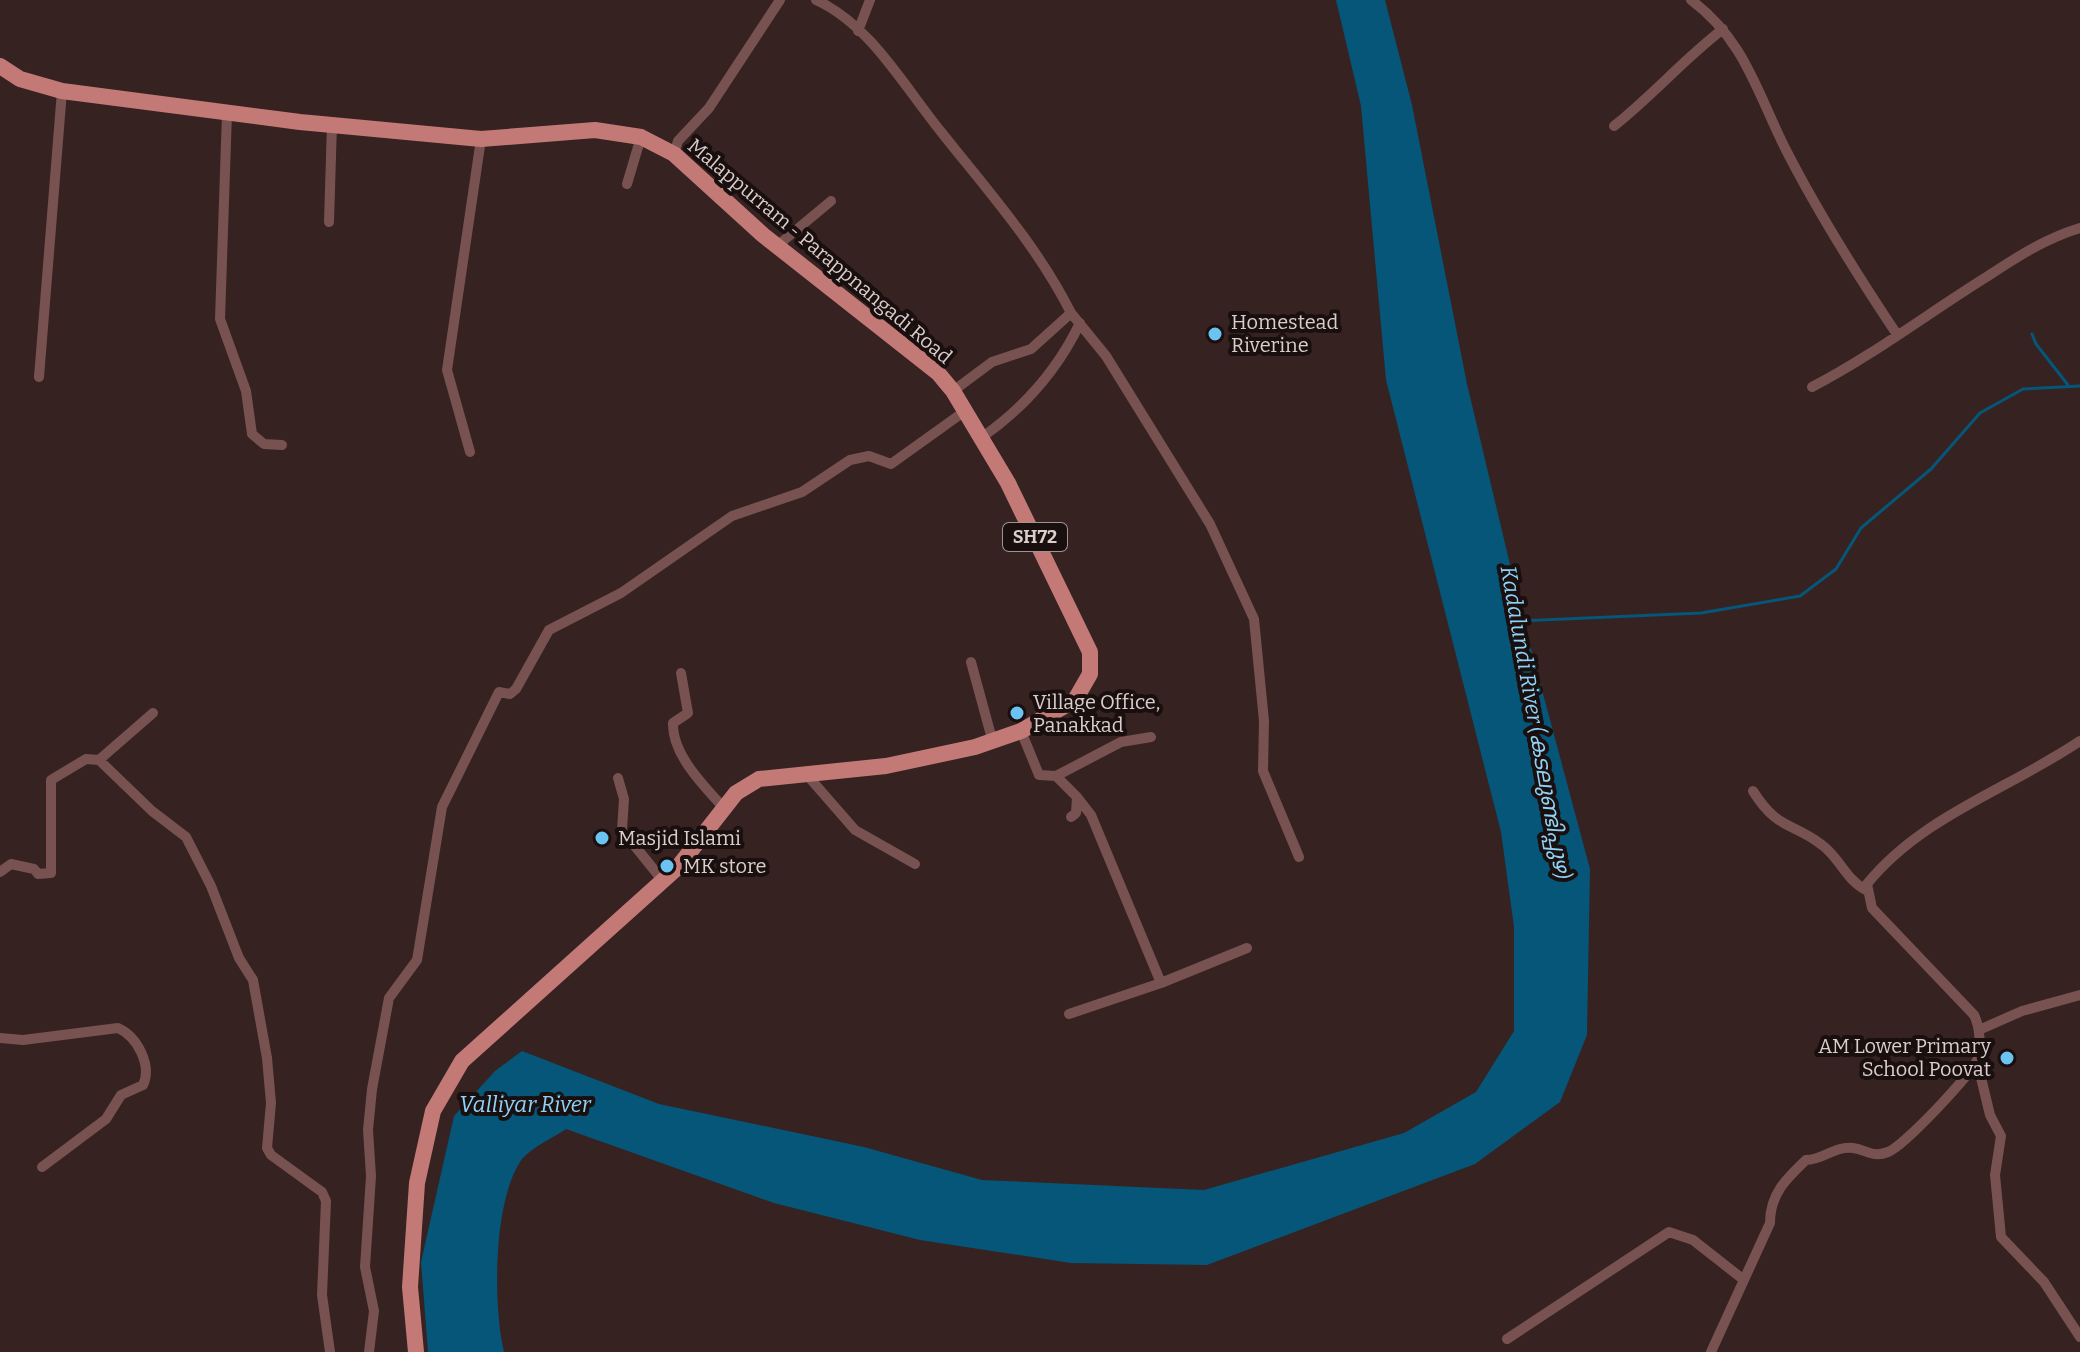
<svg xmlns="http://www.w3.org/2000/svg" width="2080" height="1352" font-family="Bitter,'Noto Sans Malayalam',serif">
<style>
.water{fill:#055678}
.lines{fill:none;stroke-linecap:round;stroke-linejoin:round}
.stream{stroke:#055678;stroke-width:3}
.street{stroke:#775250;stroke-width:10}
.primary{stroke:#c37a76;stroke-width:16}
.poi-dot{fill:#6bc3f2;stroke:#180f0e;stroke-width:3}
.labels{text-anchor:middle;stroke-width:8;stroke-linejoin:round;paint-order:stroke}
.shield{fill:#180f0e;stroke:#a09493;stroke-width:2}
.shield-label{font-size:18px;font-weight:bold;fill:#dbcdcc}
.street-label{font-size:20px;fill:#dbcdcc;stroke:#180f0e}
.poi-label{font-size:20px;fill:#dbcdcc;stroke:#180f0e;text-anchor:start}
.water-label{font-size:22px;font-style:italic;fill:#90d1f6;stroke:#180f0e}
</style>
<rect width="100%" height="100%" fill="#362221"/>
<path class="water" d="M1336,0H1385L1412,105L1467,384L1523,619L1590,869L1587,1035L1560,1102L1475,1164L1207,1265L1071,1263L920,1240L774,1203L566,1129C553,1138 528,1149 520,1162C493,1204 493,1305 504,1352H428L421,1262L454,1116L495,1071L522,1051L659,1104L864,1147L982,1180L1204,1190L1404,1133L1476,1092L1514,1031V927L1501,832L1386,380L1361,106Z"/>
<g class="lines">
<path class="stream" d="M2032,334L2036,344L2068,385
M1519,621L1701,613L1800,596L1836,569L1861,528L1931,469L1980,413L2023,389L2080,386"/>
<path class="street" d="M816,0C871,25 905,88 942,133C988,191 1038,247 1071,313
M1691,0C1744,39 1757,92 1785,148C1818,213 1856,273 1896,333
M858,31L870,0
M227,113L220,319L246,391L252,434L264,444L282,445
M1614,126C1653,95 1684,59 1723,29
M674,154L678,141L709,108L780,0
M627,184L641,137
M329,222L332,124
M777,246L831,201
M39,377L62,91
M1812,387C1872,356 1930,312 1988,276C2017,257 2046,238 2080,228
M953,391L992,362L1031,349L1071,313L1106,356L1210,524L1254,619L1264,721L1263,771L1299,857
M981,438C1024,408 1057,371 1080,323
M470,452L447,370L481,139
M971,662L992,739
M681,673L688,713L673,723C672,754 703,785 723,807
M1021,731L1039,775L1056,776L1077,797L1076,813L1071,817
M99,760L153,713
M807,775L855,830L915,864
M1056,776L1121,742L1151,737
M618,778L624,799L622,830L663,881
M1753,791C1778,831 1793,822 1822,845C1840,858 1845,879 1866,890
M0,872L11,864L34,869L38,874L51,873V780L86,759L99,760L152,811L186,837L211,886L239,958L253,980L267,1058L271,1103L267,1148L271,1155L322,1192L326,1201L322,1295L330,1352
M1161,983L1247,948
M1069,1014L1161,983L1091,815L1077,797
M1979,1030L2022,1011L2080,995
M0,1038L23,1040L118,1028C138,1037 152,1066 143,1085L121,1095L106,1119L42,1167
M1977,1061L1990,1115L2001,1136L1995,1175L2001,1237L2044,1282L2080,1337
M1507,1339L1669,1232L1693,1240L1744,1280
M369,1352L374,1311L365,1267L371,1176L368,1130L372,1089L389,998L417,960L442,807L499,692L510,694L516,689L549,630L621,593L732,516L802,492L850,460L869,456L891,464L965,411
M1711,1352L1770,1223C1770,1194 1786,1179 1806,1160C1823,1160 1834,1146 1853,1148C1867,1150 1873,1158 1888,1152C1903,1147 1974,1072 1978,1058C1981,1045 1980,1027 1974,1015L1872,908L1867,884C1922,816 2009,789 2080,741"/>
<path class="primary" d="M0,66L20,79L62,91L300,122L481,139L595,130L641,137L674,154L763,235L938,373L953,391L1008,483L1090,652V674L1075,700L1021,731L975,747L886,766L759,779L736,793L678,867L462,1061L433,1111L417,1183L410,1287L416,1352"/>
</g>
<g class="poi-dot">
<circle cx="1215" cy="334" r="8"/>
<circle cx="1017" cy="713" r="8"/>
<circle cx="602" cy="838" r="8"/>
<circle cx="667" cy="866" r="8"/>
<circle cx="2007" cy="1058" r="8"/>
</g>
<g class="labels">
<rect class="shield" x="1003" y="523" width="64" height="28" rx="6"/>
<g class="shield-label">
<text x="1035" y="543">SH72</text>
</g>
<g class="street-label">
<text transform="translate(820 251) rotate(40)" y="7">Malappurram - Parappnangadi Road</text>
</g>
<g class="poi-label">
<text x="1231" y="329">Homestead<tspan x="1231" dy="23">Riverine</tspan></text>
<text x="1033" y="709">Village Office,<tspan x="1033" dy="23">Panakkad</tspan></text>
<text x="618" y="845">Masjid Islami</text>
<text x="683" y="873">MK store</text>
<text x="1991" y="1053" text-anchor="end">AM Lower Primary<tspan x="1991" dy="23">School Poovat</tspan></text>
</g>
<g class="water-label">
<text transform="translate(1536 722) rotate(80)" y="8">Kadalundi River (കടലുണ്ടിപ്പുഴ)</text>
<text x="525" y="1112">Valliyar River</text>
</g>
</g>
</svg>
